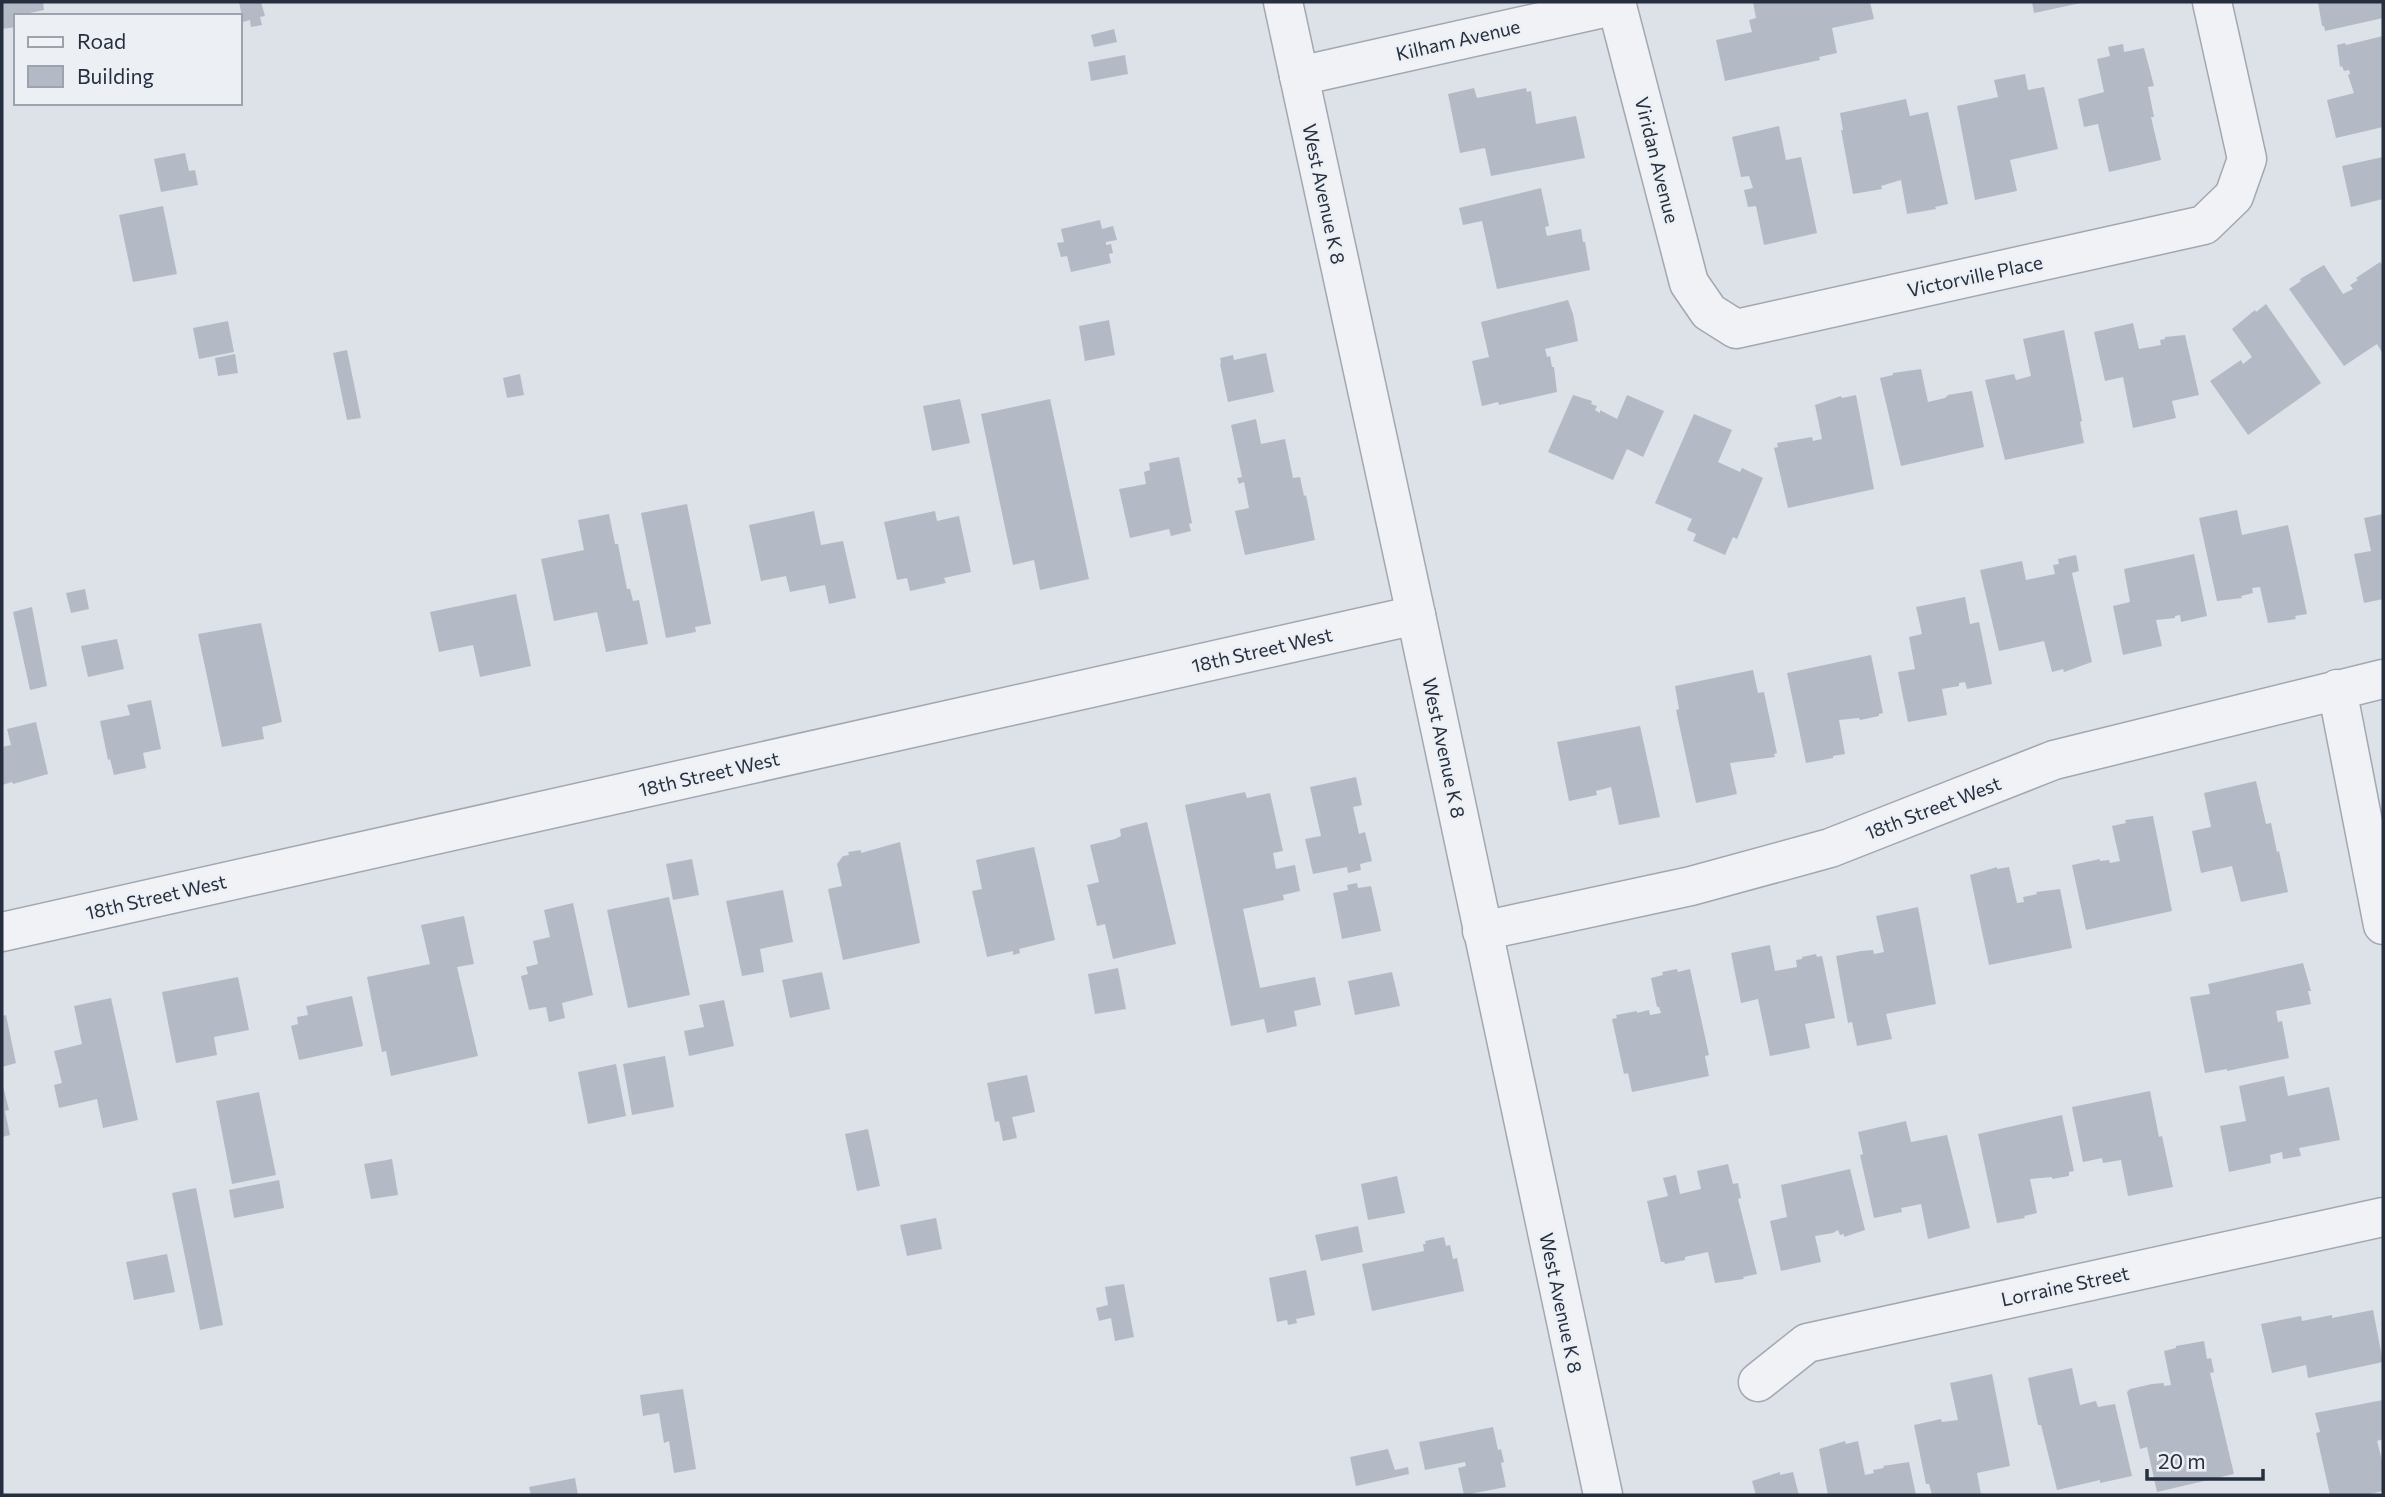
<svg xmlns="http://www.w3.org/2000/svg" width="2385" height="1497" font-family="Commissioner,sans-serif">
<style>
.building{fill:#b4bac5}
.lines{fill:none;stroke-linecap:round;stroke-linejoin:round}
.minor-casing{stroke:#a2a8b2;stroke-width:41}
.tertiary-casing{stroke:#a2a8b2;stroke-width:41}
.minor{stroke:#f0f2f6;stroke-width:38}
.tertiary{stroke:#f0f2f6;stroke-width:38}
.labels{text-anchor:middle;stroke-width:5;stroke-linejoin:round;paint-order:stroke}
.street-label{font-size:19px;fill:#252f3f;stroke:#ecf0f5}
</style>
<rect width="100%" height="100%" fill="#dde1e8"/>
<path class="building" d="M2,2H43L44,10L25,14V16H16V27L2,29Z
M239,2H261L265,16L260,17L262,25L251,27L250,20L243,22Z
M1753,2H1870L1874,19L1832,28L1837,53L1819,57L1820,60L1725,81L1716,40L1752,32L1749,20L1756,18Z
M2032,2H2081V3L2034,13Z
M2318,2H2383V18L2325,31L2324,26H2322Z
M1114,29L1117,42L1094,47L1091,35Z
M2383,36V127L2336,138L2327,100L2354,93L2348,75L2350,74L2349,70L2344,71L2342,66L2340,67L2337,45L2345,43L2346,45Z
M2123,44L2124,52L2144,48L2154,86L2148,87L2154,117H2151L2161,160L2109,172L2098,124L2084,127L2078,99L2104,92L2097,59L2110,56L2108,47Z
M1125,55L1128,74L1091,81L1088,62Z
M2025,74L2028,90L2044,87L2058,149L2010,160L2017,191L1975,200L1957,106L1998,97L1994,80Z
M1474,88L1477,98L1526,88L1527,92L1531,91L1536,124L1576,116L1585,158L1491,176L1485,148L1460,153L1448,94Z
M1906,99L1910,116L1928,112L1948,204L1935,207L1936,209L1907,214L1901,180L1881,186L1882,189L1853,194L1841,130H1843L1840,113Z
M1779,126L1786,160L1801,157L1817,233L1764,245L1756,206L1748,207L1744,190L1753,188L1749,176L1741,177L1732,137Z
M185,153L189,171L195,170L198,185L161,192L154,159Z
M2383,157V199L2351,207L2342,166Z
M1541,188L1549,226L1545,227L1547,236L1581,229L1583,242H1585L1590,270L1497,289L1482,221L1463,225L1459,208Z
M163,206L177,274L133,282L119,215Z
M1100,220L1102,229L1113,226L1117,240L1106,242V245L1111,244L1113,253L1109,254L1111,263L1071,272L1067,256L1061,257L1057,243L1064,242L1061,229Z
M2380,262L2383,266V354L2377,344L2344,366L2289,289L2301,281L2300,279L2324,265L2343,294L2353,289L2350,285L2358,280L2356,278Z
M1568,300L1573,314L1578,341L1545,349L1547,357L1550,356L1552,367H1554L1557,392L1499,405L1498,402L1482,406L1472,361L1489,357L1481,322Z
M2266,304L2321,383L2248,435L2210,381L2241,360L2243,364L2252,357L2232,329L2255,310L2256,312Z
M1109,320L1115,355L1085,361L1079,326Z
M228,321L234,352L199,359L193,328Z
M2133,323L2139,349L2161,345L2160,340L2165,339V337L2185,335L2199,395L2172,401L2176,418L2133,428L2123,377L2105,381L2094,332Z
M2064,330L2082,421L2080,422L2084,443L2005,460L1985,380L2014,374L2016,380L2031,376L2023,339Z
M347,350L361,418L347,420L333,353Z
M1266,353L1274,392L1228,402L1220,364L1221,363L1220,358L1233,355L1234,360Z
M235,354L238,373L218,376L215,358Z
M1921,369L1928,402L1945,398L1948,395L1972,391L1984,447L1901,466L1880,378L1893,375V373Z
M520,374L524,395L507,398L503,378Z
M1573,395L1592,401L1591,404L1597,406L1595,410L1600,413V410L1617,419L1627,395L1664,411L1643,457L1627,449L1613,480L1548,452Z
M1856,395L1874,489L1788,508L1774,448L1778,447L1777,443L1812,437L1813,441L1822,439L1815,405L1841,396L1842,398Z
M960,399L970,443L932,451L923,406Z
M1050,399L1089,579L1040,590L1034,560L1013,565L981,414Z
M1694,414L1732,430L1718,462L1740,472L1742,468L1763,478L1737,539L1733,537L1725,555L1693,541L1696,534L1687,530L1692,519L1655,503Z
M1256,419L1261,444L1285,439L1293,478L1300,477L1304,496L1306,495L1315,540L1245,555L1235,511L1249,508L1244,482L1239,484L1237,478L1242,477L1231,425Z
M1179,457L1192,523L1189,524L1191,531L1171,536L1169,529L1130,538L1119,489L1146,484L1144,472L1150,470L1149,463Z
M687,504L711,624L695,627L696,632L666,638L641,513Z
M2237,510L2242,535L2288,525L2307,614L2295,616L2296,619L2268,623L2260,587L2252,588L2253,593L2241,596L2242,598L2217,601L2199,518Z
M814,511L821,545L843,541L856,598L829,604L825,585L790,592L786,576L761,581L749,525Z
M935,511L937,521L959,516L971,572L944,578L946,583L910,591L907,578L897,580L884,522Z
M609,514L615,544H618L627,589H630L633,601L639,600L648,644L606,652L597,612L554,621L541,559L584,550L578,520Z
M2383,514V599L2364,603L2354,554L2371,551L2364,518Z
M2194,554L2207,616L2181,622L2180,615L2175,616V618L2156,620L2162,646L2123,655L2113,606L2130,602L2124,569Z
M2076,555L2079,571L2072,573L2092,662L2064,672L2063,669L2052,672L2044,641L1999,651L1980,570L2022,561L2026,580L2055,574L2053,565L2059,564L2058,559Z
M85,589L89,609L71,613L66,593Z
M516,594L531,666L480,677L473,645L439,652L430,612Z
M1965,597L1970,624L1979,622L1992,684L1967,689L1965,682L1959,683V686L1942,689L1947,715L1908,722L1898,672L1915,669L1909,637L1922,634L1916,607Z
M32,607L47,686L30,690L13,612Z
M261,623L282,722L262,727L264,739L222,747L198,634Z
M117,639L124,669L88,677L81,646Z
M1871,655L1883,713L1879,714V716L1860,720L1859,718L1839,720L1845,754L1833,756V758L1806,763L1787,673Z
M1753,670L1758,693L1764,692L1777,753L1774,754L1775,757L1730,763L1737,794L1696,803L1676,710L1679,709L1675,686Z
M151,700L161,749L143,753L146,768L114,775L110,759L108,760L100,721L130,715L127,705Z
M36,722L48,774L13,784L12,782L2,785V747L11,745L7,729Z
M1640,726L1660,817L1619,825L1611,787L1596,791L1597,795L1569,801L1557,742Z
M1356,777L1362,805L1353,807L1359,834L1365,832L1372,861L1360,864L1361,870L1348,873L1347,867L1313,874L1305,839L1321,836L1310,787Z
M2256,781L2266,824L2271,823L2277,852L2279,851L2288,892L2241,902L2232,866L2201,873L2192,831L2211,827L2204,793Z
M1245,792L1247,798L1270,793L1283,851L1273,853L1276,869L1295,865L1300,891L1283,895L1284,900L1243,909L1260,988L1315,977L1321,1005L1294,1011L1297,1026L1267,1033L1264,1019L1231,1026L1185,805Z
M2153,816L2172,911L2086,930L2072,865L2100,859V861L2109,860L2110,863L2120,861L2112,826L2126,823L2125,820Z
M1147,822L1176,944L1113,959L1105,924L1097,926L1087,885L1099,882L1090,845L1115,839L1121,836L1120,829Z
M900,842L920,943L843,960L828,889L842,886L837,864L843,856L849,855L848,852L861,850V853Z
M1034,847L1055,940L1019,949L1020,953L1013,955V951L987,957L972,891L982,889L976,860Z
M692,859L699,895L673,900L666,864Z
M1997,867V869L2009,867L2017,903L2024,902L2023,897L2037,894L2036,892L2060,889L2072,948L1989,965L1970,875Z
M1357,883L1358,888L1371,886L1381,931L1342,939L1333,893L1348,890L1347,885Z
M783,890L793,942L760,949L764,972L742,976L726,901Z
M669,897L690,995L628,1008L607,910Z
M573,903L593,995L562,1003L565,1018L549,1022L546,1007L529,1010L521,976L528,974L526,967L538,964L533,941L550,937L544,910Z
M1918,907L1936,1004L1886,1014L1892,1039L1857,1046L1852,1022L1848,1023L1836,956L1861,951L1873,950L1874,954L1884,952L1876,916Z
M464,916L474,964L457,967L478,1056L391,1076L386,1051L382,1052L367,977L430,964L421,925Z
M1770,945L1775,971L1797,967L1796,960L1802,959V957L1816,954L1817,957L1822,956L1835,1018L1805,1024L1810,1048L1770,1056L1758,999L1741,1003L1731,953Z
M2303,963L2311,991H2308L2311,1004L2276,1011L2278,1022L2282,1021L2289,1058L2227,1071V1069L2205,1073L2190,997L2210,994L2208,984Z
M1118,968L1126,1009L1095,1014L1088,974Z
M1677,969L1678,972L1690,969L1709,1055L1705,1056L1709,1076L1632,1092L1628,1073L1624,1074L1612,1019L1617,1018L1616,1015L1637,1011V1013L1649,1010L1650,1015L1661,1013L1659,1007H1657L1651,978L1663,975L1662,972Z
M822,972L830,1009L790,1018L782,980Z
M1392,972L1400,1006L1355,1015L1348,981Z
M238,977L249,1030L214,1037L217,1055L176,1063L162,992Z
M352,996L363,1046L299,1060L291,1026L298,1024L297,1017L308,1015L306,1006Z
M111,998L138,1120L103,1128L97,1099L59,1108L54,1085L62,1083L54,1051L82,1044L74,1006Z
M724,1000L734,1046L689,1056L684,1031L704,1027L699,1005Z
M6,1015L16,1063L2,1067V1016Z
M665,1056L674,1107L632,1115L623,1064Z
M616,1064L626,1116L588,1124L578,1072Z
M1027,1075L1035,1112L1012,1117L1017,1138L1003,1141L999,1121L995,1122L987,1083Z
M2284,1076L2288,1096L2329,1087L2340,1140L2299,1148L2301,1156L2283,1159L2282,1152L2270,1155L2271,1163L2229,1172L2220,1126L2246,1121L2239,1086Z
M2,1082L9,1110L5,1111L10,1135L2,1137Z
M2150,1091L2159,1137L2162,1136L2173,1187L2128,1196L2121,1160L2103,1163L2102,1158L2083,1162L2072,1107Z
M259,1092L276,1175L232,1184L216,1101Z
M2062,1115L2074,1171L2069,1172V1176L2052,1179V1177L2030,1179L2037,1213L2024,1216L2025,1218L1997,1223L1978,1134Z
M1906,1121L1911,1142L1947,1135L1970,1228L1928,1239L1921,1204L1901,1208L1902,1212L1874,1218L1860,1155L1863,1154L1858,1132Z
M868,1129L880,1186L857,1191L845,1134Z
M392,1159L398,1195L371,1199L364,1164Z
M1728,1164L1733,1184L1738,1183L1741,1198L1738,1199L1757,1274L1743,1277L1744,1279L1715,1283L1708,1252L1685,1257V1260L1665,1264L1664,1262H1661L1647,1201L1668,1196L1663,1178L1676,1175L1680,1194L1701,1189L1697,1171Z
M1850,1169L1865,1230L1844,1237V1234L1840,1235L1838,1230L1833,1233L1815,1236L1821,1262L1781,1271L1770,1221L1787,1217L1781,1185Z
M1397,1176L1405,1213L1368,1220L1361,1184Z
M279,1180L284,1208L234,1218L229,1190Z
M196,1188L223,1325L200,1330L172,1193Z
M936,1218L942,1249L907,1256L900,1225Z
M1358,1226L1363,1252L1321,1261L1315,1235Z
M1444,1237L1446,1246L1450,1245L1453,1259L1457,1258L1464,1291L1372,1311L1362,1264L1424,1251L1423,1244H1426L1425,1241Z
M167,1254L175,1292L134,1300L126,1262Z
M1306,1270L1315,1315L1296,1319L1297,1323L1288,1325L1287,1320L1277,1322L1269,1278Z
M1124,1284L1134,1337L1115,1341L1111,1318L1099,1321L1096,1308L1108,1305L1105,1287Z
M2373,1310L2383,1362L2308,1378L2306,1365L2272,1373L2261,1324L2301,1316L2302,1321L2332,1315V1318Z
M2204,1341L2207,1359L2211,1358L2214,1372L2210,1373L2234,1474L2157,1492L2147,1447L2140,1449L2127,1392L2130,1389L2152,1384L2164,1383V1386L2171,1385L2164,1351L2176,1348V1346Z
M2072,1368L2080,1405L2096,1401L2098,1407L2115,1404L2132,1476L2100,1483V1480L2057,1490L2041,1425H2038L2028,1378Z
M1992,1374L2010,1466L1977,1473L1981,1495H1932L1929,1484H1926L1914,1425L1941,1419L1942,1422L1958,1420L1950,1383Z
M683,1389L696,1469L674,1473L669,1441L664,1443L659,1413L643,1416L640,1395Z
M2383,1400V1439L2377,1441L2383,1464V1491L2365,1495H2330L2316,1433L2320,1432L2315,1413Z
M1493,1427L1498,1450L1501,1449L1504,1462L1501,1463L1506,1487L1464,1495L1458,1468L1466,1466L1465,1462L1425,1470L1419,1442Z
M1845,1441L1846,1444L1858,1441L1865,1475L1874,1473L1873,1470L1884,1468L1883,1466L1909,1462L1916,1495H1828L1819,1449Z
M1388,1449L1395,1470L1408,1467L1409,1474L1356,1486L1350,1457Z
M1780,1472V1475L1793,1472L1799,1495H1756L1752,1481Z
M575,1478L578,1495H531L529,1487Z"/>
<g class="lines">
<g class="minor-casing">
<path id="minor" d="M1616,2L1689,283L1709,312L1736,329L2204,225L2234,196L2247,159L2212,2
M1299,76L1617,5
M2337,689L2383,925
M1482,931L1691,886L1830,848L2054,760L2383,679
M2,932L1416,615
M1758,1382L1807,1343L2383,1217"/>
</g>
<g class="tertiary-casing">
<path id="tertiary" d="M1283,2L1416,615L1603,1495"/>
</g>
<use href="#minor" class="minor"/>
<use href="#tertiary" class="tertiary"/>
</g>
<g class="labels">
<g class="street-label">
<text transform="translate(1458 40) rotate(-13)" y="7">Kilham Avenue</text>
<text transform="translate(1657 160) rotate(76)" y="7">Viridan Avenue</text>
<text transform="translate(1324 194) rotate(78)" y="7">West Avenue K 8</text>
<text transform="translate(1975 276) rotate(-12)" y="7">Victorville Place</text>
<text transform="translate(1262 650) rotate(-13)" y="7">18th Street West</text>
<text transform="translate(1444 748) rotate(78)" y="7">West Avenue K 8</text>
<text transform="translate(709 774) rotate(-13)" y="7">18th Street West</text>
<text transform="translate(1933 808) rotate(-21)" y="7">18th Street West</text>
<text transform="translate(156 897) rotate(-13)" y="7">18th Street West</text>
<text transform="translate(2065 1286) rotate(-12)" y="7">Lorraine Street</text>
<text transform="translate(1561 1303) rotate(78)" y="7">West Avenue K 8</text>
</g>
</g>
<rect width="2385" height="1497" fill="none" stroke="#252f3f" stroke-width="7"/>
<rect x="14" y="14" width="228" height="91" fill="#ecf0f5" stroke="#9ca3ac" stroke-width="2"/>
<rect x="28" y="37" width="35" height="10" fill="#f0f2f6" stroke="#9ca3ac" stroke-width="2"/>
<text x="77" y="49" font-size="21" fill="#252f3f">Road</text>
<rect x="28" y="66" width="35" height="21" fill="#b4bac5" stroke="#9ca3ac" stroke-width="2"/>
<text x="77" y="84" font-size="21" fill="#252f3f">Building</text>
<path d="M2147 1469v10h116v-10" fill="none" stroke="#252f3f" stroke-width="3.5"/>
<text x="2158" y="1469" font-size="21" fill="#252f3f" stroke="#ecf0f5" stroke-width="5" paint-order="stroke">20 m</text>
</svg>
